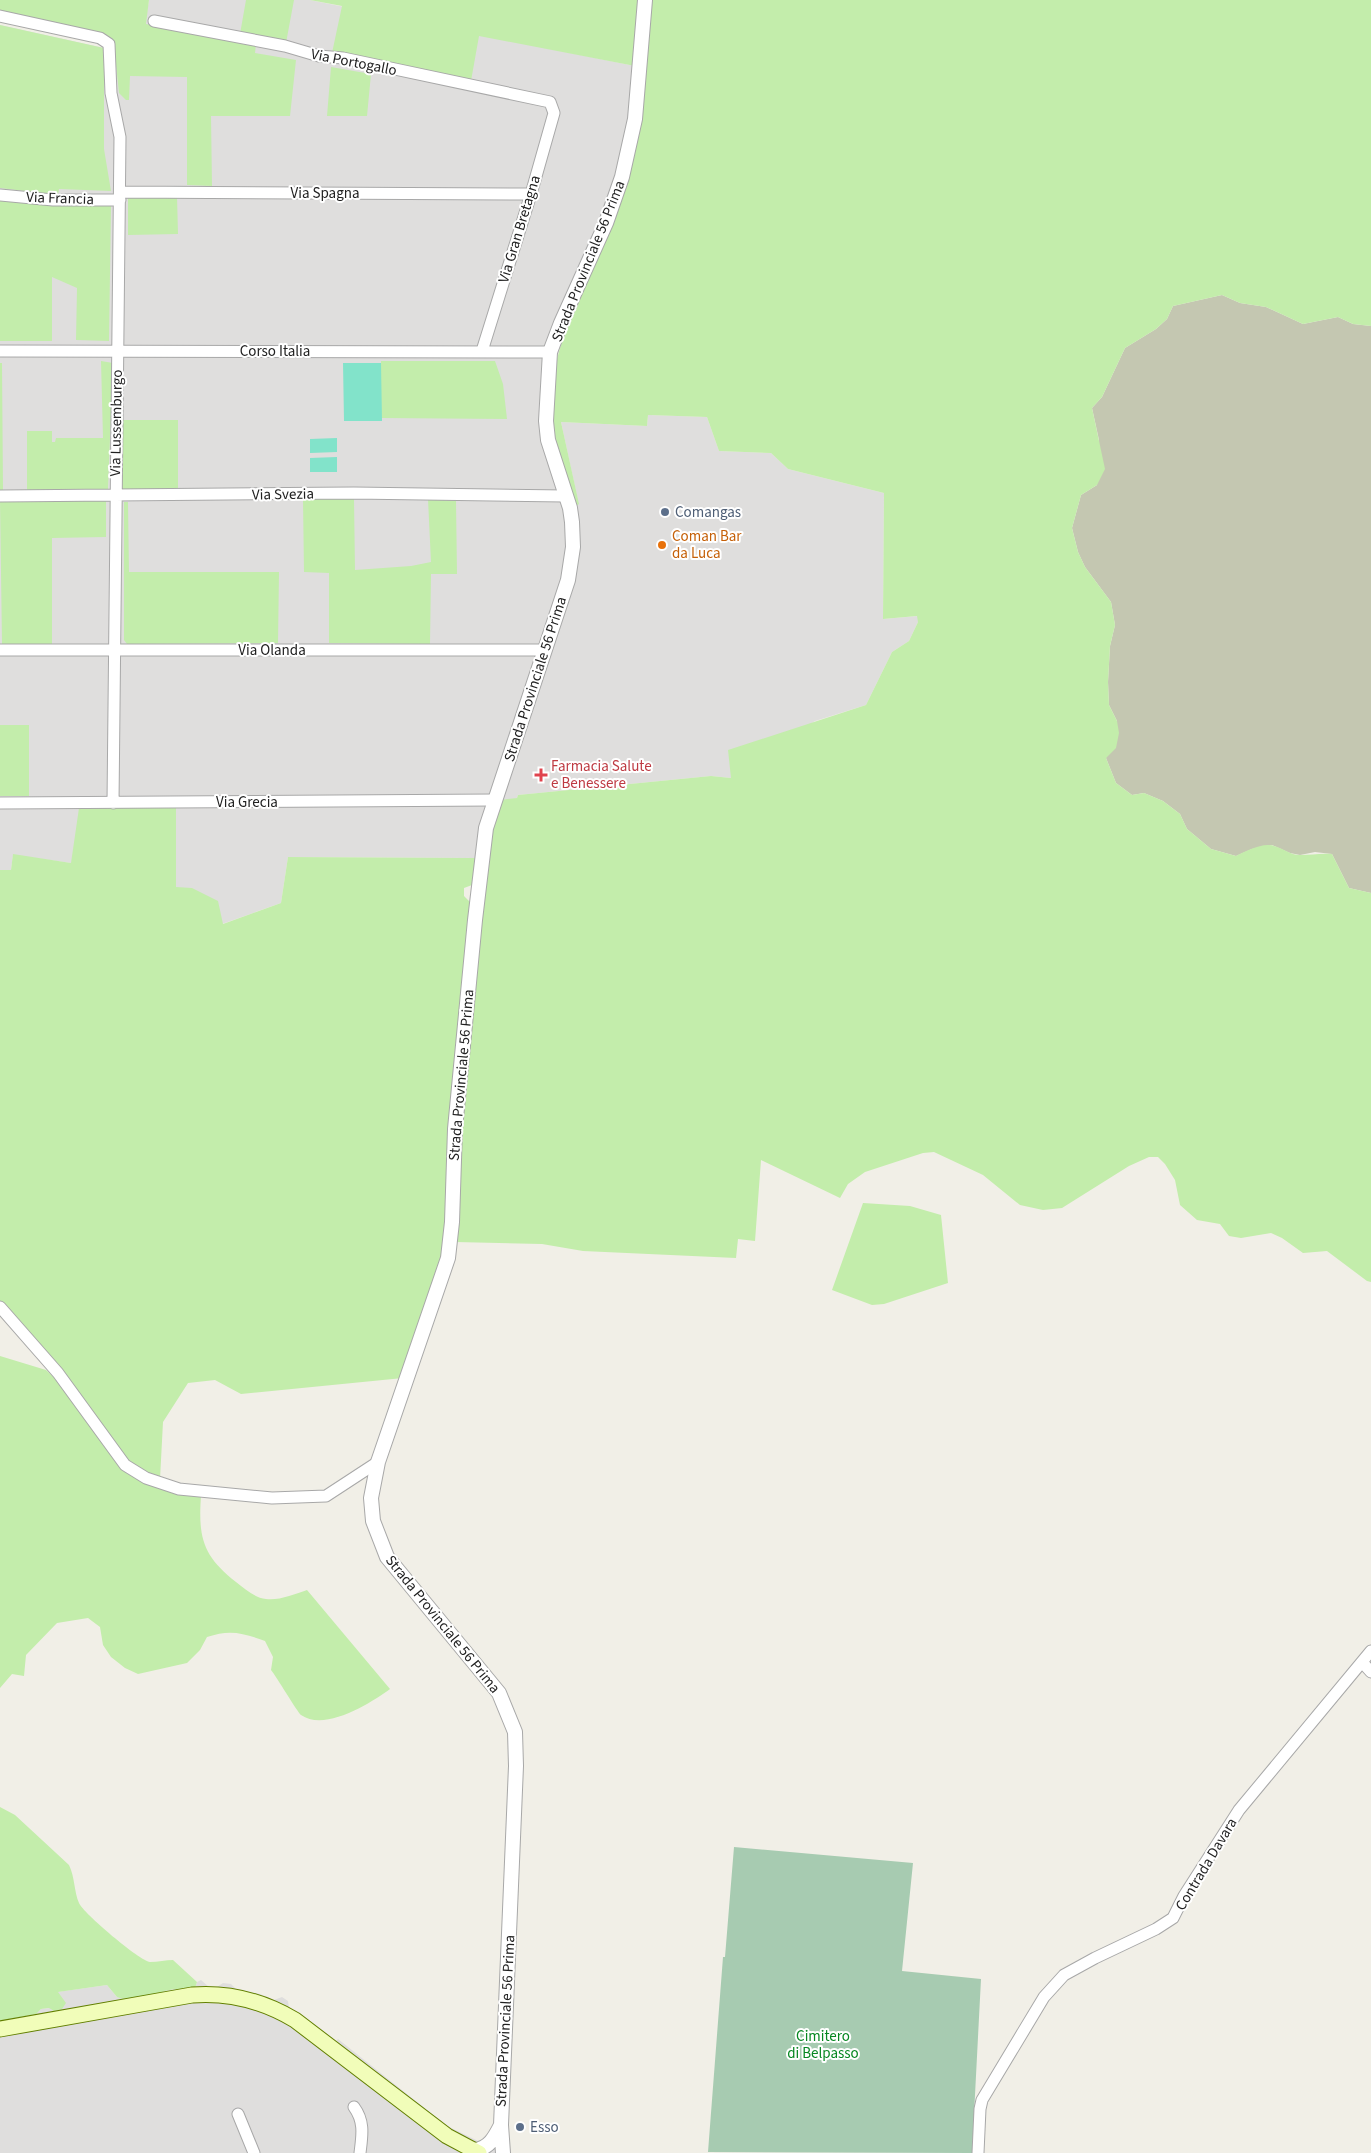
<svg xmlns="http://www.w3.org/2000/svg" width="1371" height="2153" font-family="'Source Sans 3',sans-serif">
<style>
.residential{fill:#dfdedd}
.construction{fill:#c4c7b1}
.grass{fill:#c3edab}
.cemetery{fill:#a7cbb1}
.pitch{fill:#82e3ca}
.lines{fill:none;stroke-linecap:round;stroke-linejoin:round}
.minor-casing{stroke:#a8a8a8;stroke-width:13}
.tertiary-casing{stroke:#a8a8a8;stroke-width:16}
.secondary-casing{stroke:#627f00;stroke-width:17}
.minor{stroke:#fff;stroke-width:11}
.tertiary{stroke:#fff;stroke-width:14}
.secondary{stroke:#f1fdb9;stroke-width:15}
.service-dot{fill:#5c6f8a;stroke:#fff;stroke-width:2}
.food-dot{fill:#e8710a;stroke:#fff;stroke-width:2}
.health-dot{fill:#e0444e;stroke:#fff;stroke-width:2}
.labels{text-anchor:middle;stroke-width:4;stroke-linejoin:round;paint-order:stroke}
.street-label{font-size:15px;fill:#212121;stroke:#fff}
.service-label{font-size:15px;fill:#4e5e75;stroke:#fff;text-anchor:start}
.food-label{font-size:15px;fill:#c56008;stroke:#fff;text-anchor:start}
.health-label{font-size:15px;fill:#be3a42;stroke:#fff;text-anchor:start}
.park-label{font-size:15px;fill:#068721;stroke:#fff}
</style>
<rect width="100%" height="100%" fill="#f1efe7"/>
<path class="residential" d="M149,0H310L635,66L640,120L635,154L616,218L565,330L554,369L552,395L579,505L561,422L647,426L648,415L707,417L719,451L771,453L788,469L884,493L883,619L918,616V622L909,641L892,652L866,705L815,721L731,778L711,776L518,795L517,798L484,812L475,858L288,857L281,903L222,924L176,887L175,863H71L13,855L11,870H0V25L104,48L145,24Z
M201,1980L209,1987H217L223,1983L231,1984L236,1989L260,1994L274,2000L282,1997L288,2001L289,2008L335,2042L338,2039L447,2126L503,2153H0V2021L36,2014L41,2009L50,2008L54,2011L57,1992L107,1985L117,1997L175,1989L179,1991L195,1988L197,1982Z"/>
<path class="construction" d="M1222,295L1240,303L1266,307L1303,324L1338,317L1353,324L1371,326V893L1349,888L1332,854L1315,852L1300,855L1290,853L1272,845L1252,849L1236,856L1211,849L1187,829L1180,814L1163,801L1144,793L1132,795L1116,783L1106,758L1117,721L1109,705L1108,682L1110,646L1115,625L1111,602L1085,567L1078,552L1072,528L1081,495L1097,485L1099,440L1092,408L1102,397L1125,348L1156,329L1167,319L1173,306Z"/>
<path class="grass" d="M0,0H149L146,24L256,44L255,53L296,60L290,116H211L212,186L187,185V77L130,76L129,100H126L119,93L114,46L0,11Z
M246,0H294L286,43L240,34Z
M310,0H640L635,66L479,36L471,81L332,53L342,6Z
M650,0H1371V326L1353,324L1338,317L1303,324L1266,307L1240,303L1222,295L1173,306L1167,319L1156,329L1125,348L1102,397L1092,408L1105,469L1097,485L1081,495L1072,528L1078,552L1085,567L1111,602L1115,625L1110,646L1108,682L1109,705L1117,721L1119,733L1116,748L1106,758L1116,783L1132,795L1144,793L1163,801L1180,814L1187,829L1211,849L1236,856C1246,851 1263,842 1274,846C1283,848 1290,855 1300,855C1312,855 1320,853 1332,854L1349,888L1371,893V1282L1367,1281L1327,1251L1303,1253L1282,1238L1271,1233L1241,1238L1229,1236L1220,1224L1197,1220L1180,1205L1175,1180L1165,1164L1158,1157H1149L1129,1166L1062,1208L1043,1210L1020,1205L983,1175L934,1152L923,1153L865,1172L848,1184L840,1198L761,1160L755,1241L738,1239L736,1258L583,1251L542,1244L455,1242L458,1166L489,839L500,800L517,798L518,795L711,776L731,778L728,750L866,705L892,652L909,641L918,622L917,616L883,619L884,493L788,469L771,453L719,451L707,417L648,415L647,426L561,422L579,504L576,506C569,486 560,465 555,445C534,348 601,271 627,183C645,125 645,61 650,0Z
M0,25L104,48V149L111,191L59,189L58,195L0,188Z
M331,67L371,74L367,116H327Z
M128,196H177L178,234L128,235Z
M0,200L111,205L109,341L76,340L77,288L52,277V341H0Z
M101,361L113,363L108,489L104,491L27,490V431H52V442H55L56,438H103Z
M381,361H495L503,384L507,419L381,418Z
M0,363H2L3,491H0Z
M122,420H178V492L126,493L121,488Z
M303,499H354L355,570L411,566L431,562L428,499L456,501L457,574H431L430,644L329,643V573L304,572Z
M0,500H106V537L52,538V644H2Z
M124,502H128L129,572H279L278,643L127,644L124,640Z
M0,725H29V796H0Z
M79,808H176V887L192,888L218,901L223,924L281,903L288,857L475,858L472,885L464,888V896L470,902L447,1223L442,1260L403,1378L241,1394L215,1380L188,1383L163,1422L160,1479L131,1464L0,1301V870H11L13,854L71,863Z
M863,1203L910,1206L941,1215L948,1283L884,1304L872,1305L832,1290Z
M0,1356L46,1370L58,1381L125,1470C148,1488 173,1491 201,1496C198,1538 203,1556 236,1582C245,1589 255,1598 266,1599C278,1601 295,1594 307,1590L390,1689C371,1703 325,1732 301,1715C298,1713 276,1676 271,1670L273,1657L265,1641C243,1633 230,1629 207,1637L200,1650L187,1663L138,1674L125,1668L111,1657L103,1645L100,1627L88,1618L57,1623L26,1655L24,1676L12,1674L0,1688Z
M0,1807L15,1815L69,1865C75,1877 74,1892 79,1903C83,1913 140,1961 150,1962C158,1962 166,1960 173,1960L197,1982L195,1988L179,1991L175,1989L164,1991L162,1993L123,1999L117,1997L107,1985L58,1992L66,2003L62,2009L54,2011L49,2008L41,2009L36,2014L0,2021Z"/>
<path class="cemetery" d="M734,1847L913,1863L902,1971L981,1979L972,2153L708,2152L723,1957H725Z"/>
<path class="pitch" d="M343,363H381L382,421H344Z
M337,438V452L310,453V439Z
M337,457V472H310V458Z"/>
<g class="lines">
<g class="minor-casing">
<path id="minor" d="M0,16L100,38L109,44L111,93L120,137L113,803
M154,21L285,46L319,56L343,58L550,102L554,113L531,194L482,351
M120,192L531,194
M0,195L53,200H120
M0,351L550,352
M0,496L354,493L565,496
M0,650H545
M0,803L494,800
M0,1307L58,1373L125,1465L146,1478L179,1489L272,1498L326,1496L378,1462
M1362,1662L1371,1672
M354,2107C365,2122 362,2136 360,2153
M238,2114L254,2153
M978,2153L980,2109L982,2100L1044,1997L1064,1975L1095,1958L1156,1929L1173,1918L1184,1896L1239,1810L1371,1651"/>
</g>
<g class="tertiary-casing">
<path id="tertiary" d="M474,2150C489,2149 495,2137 501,2125
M503,2153L501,2125L516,1766L515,1732L499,1693L387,1557L373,1521L371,1498L378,1462L448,1258L452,1222L455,1129L475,920L486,828L568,580L573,547L572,522L570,508L548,440L546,421L550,352L561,323L606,223L622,177L635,119L645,0"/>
</g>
<g class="secondary-casing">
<path id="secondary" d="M0,2029L192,1995C229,1992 263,2001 295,2020L447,2136L479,2153"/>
</g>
<use href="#minor" class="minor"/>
<use href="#tertiary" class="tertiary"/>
<use href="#secondary" class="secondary"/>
</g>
<g class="service-dot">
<circle cx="665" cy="512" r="5"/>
<circle cx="520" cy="2127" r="5"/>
</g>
<circle class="food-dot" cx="662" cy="545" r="5"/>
<path class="health-dot" d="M538.5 767.5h5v5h5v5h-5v5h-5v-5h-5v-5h5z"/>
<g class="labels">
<g class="street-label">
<text transform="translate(354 62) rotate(11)" y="5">Via Portogallo</text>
<text x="325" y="198">Via Spagna</text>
<text transform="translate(60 198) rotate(2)" y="5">Via Francia</text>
<text transform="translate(519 229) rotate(-73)" y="5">Via Gran Bretagna</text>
<text transform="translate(588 261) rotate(-68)" y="5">Strada Provinciale 56 Prima</text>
<text x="275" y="356">Corso Italia</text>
<text transform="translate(116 423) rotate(-89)" y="5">Via Lussemburgo</text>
<text transform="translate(283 494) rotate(-1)" y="5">Via Svezia</text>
<text x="272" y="655">Via Olanda</text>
<text transform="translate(535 679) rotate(-72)" y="5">Strada Provinciale 56 Prima</text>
<text x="247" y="807">Via Grecia</text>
<text transform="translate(461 1075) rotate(-85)" y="5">Strada Provinciale 56 Prima</text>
<text transform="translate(443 1624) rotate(51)" y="5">Strada Provinciale 56 Prima</text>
<text transform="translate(1206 1864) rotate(-59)" y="5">Contrada Davara</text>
<text transform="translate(505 2021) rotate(-87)" y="5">Strada Provinciale 56 Prima</text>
</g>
<g class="service-label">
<text x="675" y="517">Comangas</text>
<text x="530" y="2132">Esso</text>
</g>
<g class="food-label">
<text x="672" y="541">Coman Bar<tspan x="672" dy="17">da Luca</tspan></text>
</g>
<g class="health-label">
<text x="551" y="771">Farmacia Salute<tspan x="551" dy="17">e Benessere</tspan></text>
</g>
<g class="park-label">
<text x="823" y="2041">Cimitero<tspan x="823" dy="17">di Belpasso</tspan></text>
</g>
</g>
</svg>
